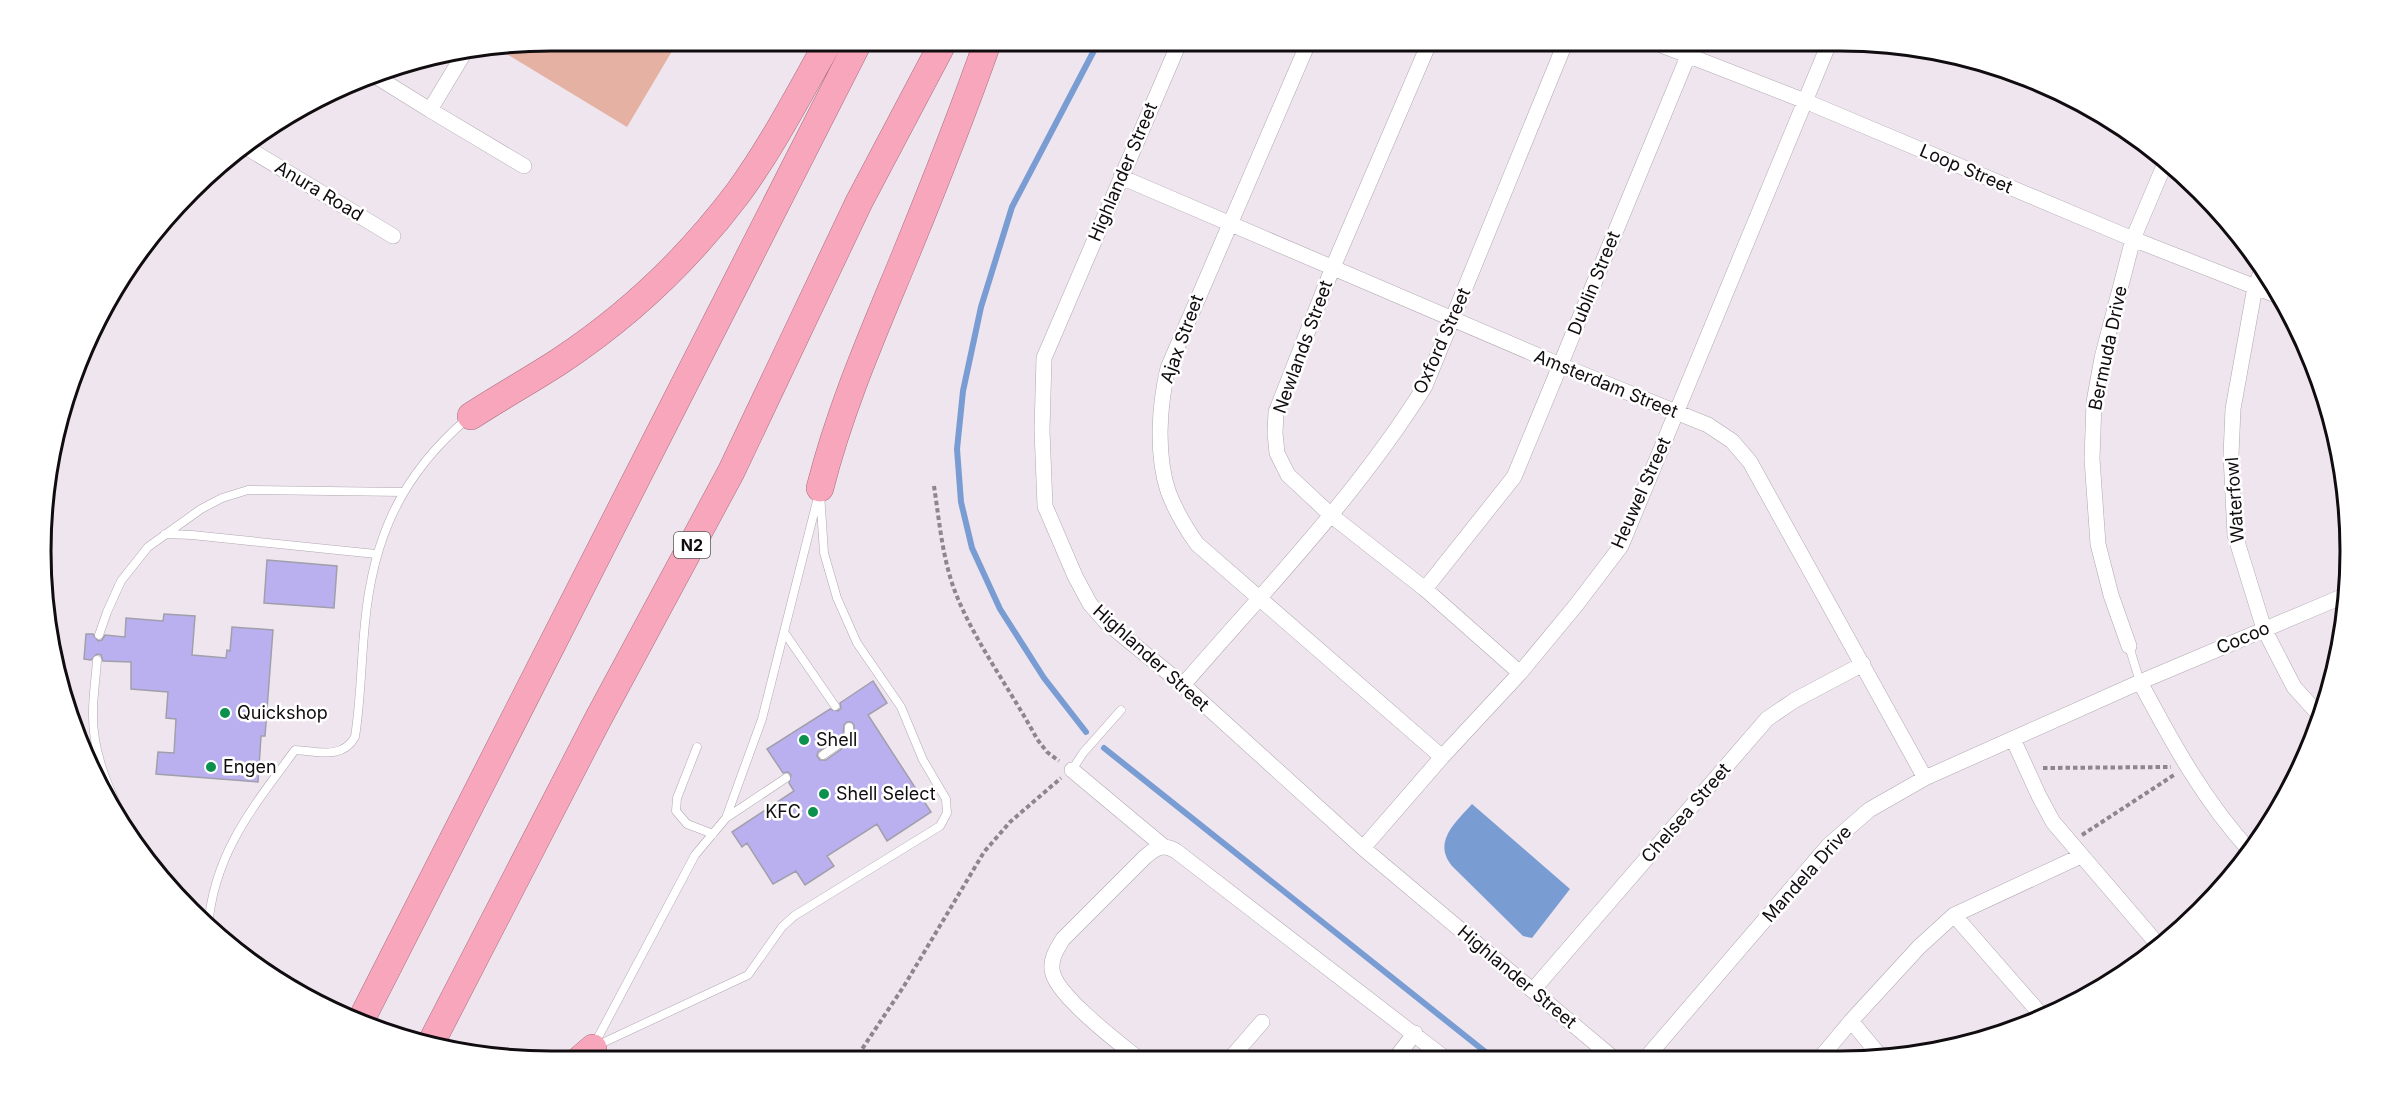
<svg xmlns="http://www.w3.org/2000/svg" width="2391" height="1102" font-family="Inter,sans-serif">
<style>
.green{fill:#e4b1a2}
.water{fill:#799dd3}
.lines{fill:none;stroke-linecap:round;stroke-linejoin:round}
.stream{stroke:#799dd3;stroke-width:6}
.building{fill:#bbb0ef;stroke:#a19fab;stroke-width:1.5;fill-rule:evenodd}
.service-casing{stroke:#b1a7b0;stroke-width:9}
.minor-casing{stroke:#b1a7b0;stroke-width:16}
.motorway-casing{stroke:#a7707f;stroke-width:28}
.path{stroke:#8e868d;stroke-width:4;stroke-dasharray:4.5 3;stroke-linecap:butt}
.service{stroke:#fff;stroke-width:8}
.minor{stroke:#fff;stroke-width:15}
.motorway{stroke:#f8a6bb;stroke-width:27}
.poi-dot{fill:#0c904e;stroke:#fff;stroke-width:2}
.labels{text-anchor:middle;stroke-width:5;stroke-linejoin:round;paint-order:stroke}
.shield{fill:#fff;stroke:#585557;stroke-width:1.5}
.shield-label{font-size:16px;font-weight:bold;fill:#100c0f}
.street-label{font-size:18px;fill:#100c0f;stroke:#fff}
.poi-label{font-size:18px;fill:#100c0f;stroke:#fff;text-anchor:start}
.rim{fill:none;stroke:#100c0f;stroke-width:3}
</style>
<rect width="100%" height="100%" fill="#efe5ef"/>
<path class="green" d="M551,41H678L627,127L500,50Z"/>
<path class="water" d="M1472,804L1570,889L1532,938L1523,936L1452,866C1432,842 1456,822 1472,804Z"/>
<g class="lines">
<path class="stream" d="M1086,732L1044,678L1000,609L972,548L961,502L957,449L963,391L981,307L1012,207L1099,41
M1104,748L1493,1058"/>
</g>
<path class="building" d="M267,560L337,566L334,608L264,603Z
M164,614L195,616L192,655L226,658L227,650L230,651L232,627L273,630L265,736H261L258,782L156,774L158,752L174,753L176,719L166,718L168,692L131,689V662L103,661L101,655L97,654L91,660L84,659L86,634H93L98,641L102,640L105,635L125,637L126,618L163,621Z
M873,681L887,703L868,715L931,812L887,841L877,824L827,856L834,866L805,885L796,871L773,884L747,843L742,847L732,832L794,791L789,783L791,775L788,772L783,773L767,749L830,709L838,711L841,708L840,703ZM847,722H851L854,725V740L826,760H820L817,756L818,752L843,734L844,725Z"/>
<g class="lines">
<g class="service-casing">
<path id="service" d="M165,534L192,535L376,554
M784,632L835,706
M99,635L107,612L121,581L148,547L201,509L222,498L248,490L403,492
M2129,646L2140,682
M97,660C96,677 93,695 93,712C92,755 111,794 130,832
M697,747L677,798L676,811L687,824L713,834
M823,755L849,737V727
M1072,770L1083,753L1121,710
M726,818L786,778
M208,927C214,853 253,807 295,750C317,751 342,760 355,737C361,699 361,661 365,623C373,537 402,474 468,418
M595,1043L695,855L726,818L762,719L817,501
M596,1046L748,975L782,927L794,916L940,826L947,813L946,799L923,760L901,707L857,643L837,598L824,553L820,493"/>
</g>
<g class="minor-casing">
<path id="minor" d="M1180,41L1044,358L1042,430L1045,506L1075,576L1090,604L1106,622L1183,685L1363,848L1613,1058
M1309,41L1168,368C1159,406 1156,454 1168,491C1175,510 1185,527 1197,544L1442,757
M1430,41L1333,267L1276,412L1275,433L1277,453L1288,475L1332,516L1425,589L1520,673
M1651,41L1805,101L2133,239L2281,297
M372,74L430,110L463,55
M430,110L524,166
M244,146L393,236
M1121,177L1560,365L1708,425L1732,441L1750,462L1925,778
M2264,266L2255,287L2233,409L2231,455L2235,535L2264,629L2294,687L2321,717
M1425,589L1514,477L1688,56
M2129,646L2111,595L2098,544L2092,459L2094,402L2102,358L2133,239L2166,161
M2140,682C2172,742 2204,801 2251,852
M1183,685C1267,588 1357,495 1425,386L1566,41
M2013,739L2039,796L2053,822L2160,947
M1072,770L1163,846
M1363,848L1442,757L1520,673L1577,604L1621,546L1830,41
M1954,915L2044,1018
M1533,990L1767,719L1795,700L1863,664
M1851,1021L1881,1057
M1821,1057L1851,1021L1919,947L1954,915L2081,856
M1646,1058L1829,845L1869,810L1925,778L2140,682L2346,595
M1230,1059L1262,1022
M1395,1059L1415,1033
M1140,1060C1119,1043 1060,998 1053,974C1049,961 1056,950 1063,939L1144,858C1155,848 1162,843 1176,851L1446,1059"/>
</g>
<g class="motorway-casing">
<path id="motorway" d="M471,416C500,397 531,380 560,361C628,316 689,258 738,193C773,145 800,92 829,41
M820,488C840,409 872,336 903,261C933,188 962,115 988,41
M359,1024L859,41
M430,1045L597,721L731,472L859,202L944,41
M578,1061L593,1048"/>
</g>
<path class="path" d="M934,486C939,519 942,554 953,586C971,637 1011,690 1037,739L1047,752L1059,761
M2043,768L2171,767
M2082,835L2174,775
M854,1061L904,986L984,852L1010,822L1061,778"/>
<use href="#service" class="service"/>
<use href="#minor" class="minor"/>
<use href="#motorway" class="motorway"/>
</g>
<g class="poi-dot">
<circle cx="225" cy="713" r="6"/>
<circle cx="804" cy="740" r="6"/>
<circle cx="211" cy="767" r="6"/>
<circle cx="824" cy="794" r="6"/>
<circle cx="813" cy="812" r="6"/>
</g>
<g class="labels">
<rect class="shield" x="674" y="532" width="36" height="26" rx="4.5"/>
<g class="shield-label">
<text x="692" y="551">N2</text>
</g>
<g class="street-label">
<text transform="translate(1966 169) rotate(23)" y="6">Loop Street</text>
<text transform="translate(1123 172) rotate(-67)" y="6">Highlander Street</text>
<text transform="translate(319 191) rotate(31)" y="6">Anura Road</text>
<text transform="translate(1594 283) rotate(-68)" y="6">Dublin Street</text>
<text transform="translate(1182 339) rotate(-70)" y="6">Ajax Street</text>
<text transform="translate(1442 341) rotate(-66)" y="6">Oxford Street</text>
<text transform="translate(1303 347) rotate(-70)" y="6">Newlands Street</text>
<text transform="translate(2108 348) rotate(-78)" y="6">Bermuda Drive</text>
<text transform="translate(1606 384) rotate(22)" y="6">Amsterdam Street</text>
<text transform="translate(1641 493) rotate(-66)" y="6">Heuwel Street</text>
<text transform="translate(2235 500) rotate(-94)" y="6">Waterfowl</text>
<text transform="translate(2243 638) rotate(-23)" y="6">Cocoo</text>
<text transform="translate(1151 658) rotate(42)" y="6">Highlander Street</text>
<text transform="translate(1686 813) rotate(-49)" y="6">Chelsea Street</text>
<text transform="translate(1807 874) rotate(-48)" y="6">Mandela Drive</text>
<text transform="translate(1517 977) rotate(40)" y="6">Highlander Street</text>
</g>
<g class="poi-label">
<text x="237" y="719">Quickshop</text>
<text x="816" y="746">Shell</text>
<text x="223" y="773">Engen</text>
<text x="836" y="800">Shell Select</text>
<text x="801" y="818" text-anchor="end">KFC</text>
</g>
</g>
<path d="M0 0H2391V1102H0ZM551 51H1840A500 500 0 0 1 2340 551V551A500 500 0 0 1 1840 1051H551A500 500 0 0 1 51 551V551A500 500 0 0 1 551 51Z" fill="#fff" fill-rule="evenodd"/>
<path class="rim" d="M551 51H1840A500 500 0 0 1 2340 551V551A500 500 0 0 1 1840 1051H551A500 500 0 0 1 51 551V551A500 500 0 0 1 551 51Z"/>
</svg>
